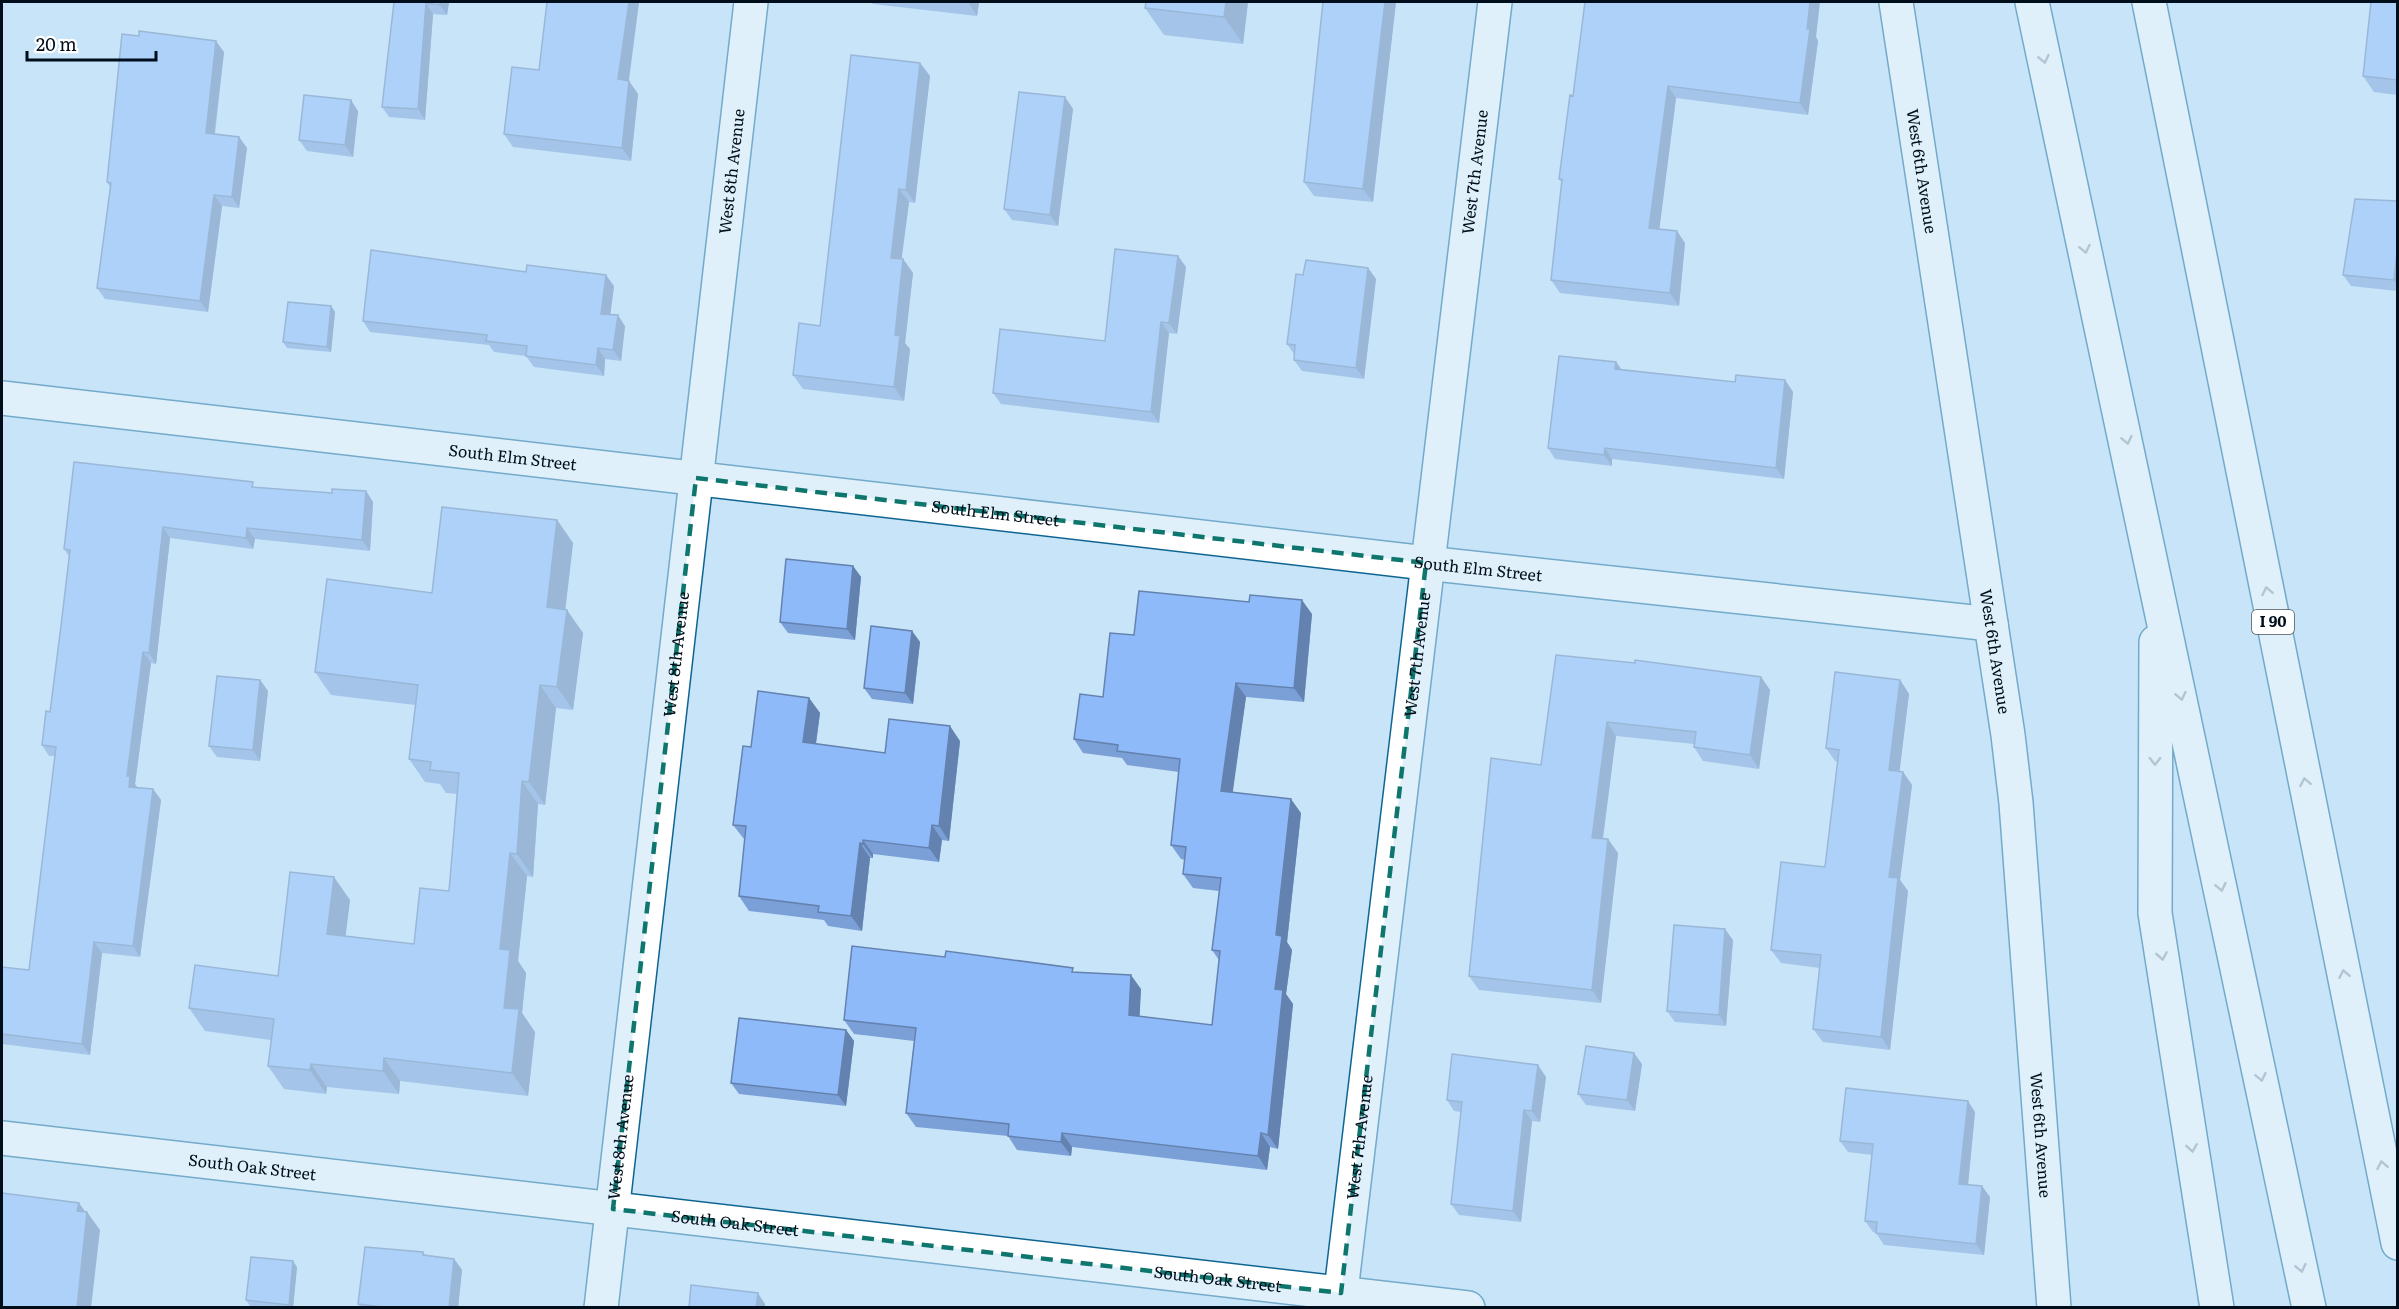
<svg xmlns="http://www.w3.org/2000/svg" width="2399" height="1309" font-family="Literata,serif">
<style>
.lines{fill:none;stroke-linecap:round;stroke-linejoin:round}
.minor-casing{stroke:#0f6592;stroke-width:36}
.highway-casing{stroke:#0f6592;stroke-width:36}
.minor{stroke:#fff;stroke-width:33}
.highway{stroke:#fff;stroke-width:33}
.wall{fill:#7ba0d7}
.shaded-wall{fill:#6482af}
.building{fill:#8fbafa;stroke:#6482af;stroke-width:1.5}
.oneway{stroke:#999fa4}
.marked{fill:none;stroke:#0f766e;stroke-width:4.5;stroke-dasharray:12 8;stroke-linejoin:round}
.labels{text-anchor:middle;stroke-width:6;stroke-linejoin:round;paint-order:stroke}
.shield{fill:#fff;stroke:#4c5660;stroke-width:1.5}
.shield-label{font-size:15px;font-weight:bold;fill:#000e1c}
.street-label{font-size:16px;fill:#000e1c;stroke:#fff}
</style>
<rect width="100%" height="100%" fill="#c7e4f8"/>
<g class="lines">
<g class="minor-casing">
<g id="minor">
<path id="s1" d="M1896,2L2008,735L2016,803L2054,1308"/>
<path id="s2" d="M2,398L1426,563L1991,624"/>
<path id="s3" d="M2,1138L1468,1308"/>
<path id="s4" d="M601,1308L751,2"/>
<path id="s5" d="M1339,1308L1495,2"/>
</g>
</g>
<g class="highway-casing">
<path id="highway" d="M2032,2L2309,1308
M2149,2L2398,1243
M2156,642L2155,913L2217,1308"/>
</g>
<use href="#minor" class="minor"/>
<use href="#highway" class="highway"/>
</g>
<path class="wall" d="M394,2H449L447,15L433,14L425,120L389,117L382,107Z
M547,2H639L629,81L638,94L631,161L513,147L504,134L539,70Z
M871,2H979L977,16L873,4Z
M1248,2L1243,44L1164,35L1145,8Z
M1323,2H1396L1373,202L1314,196L1304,182Z
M2397,2V95L2374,92L2363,76Z
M1816,37L1818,41L1808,115L1676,98L1659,229L1685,243L1679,306L1560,293L1551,280L1562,183L1559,179L1573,96Z
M224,52L215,134L239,137L247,148L239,208L222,206L208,312L105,299L97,288L110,187L107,182Z
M920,63L930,76L915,203L909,202L901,259H903L913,273L905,343L910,349L904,401L803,389L793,375L820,326Z
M1065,97L1073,109L1058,226L1012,220L1004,209Z
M358,111L353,157L307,151L299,140Z
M2397,201V291L2351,286L2343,275Z
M1178,256L1186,267L1177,334L1169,333L1159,423L1001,404L993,393L1105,341Z
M1368,268L1376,279L1364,379L1302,371L1294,360V354L1287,344L1303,275Z
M614,286L610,314L625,326L621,361L605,359L604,376L534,367L526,356L494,352L489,345L370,332L363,321Z
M331,306L335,312L331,352L287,348L283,342Z
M1616,362L1621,369L1735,382L1785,380L1793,392L1784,479L1612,459V466L1555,459L1548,448Z
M257,487L332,493L366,491L373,502L370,551L255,539L253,549L170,538L156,664L151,663L135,784L137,788L153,789L161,800L140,957L102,953L90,1055L2,1044V967L29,970L55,756H49L42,745L50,712L61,626L69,556L64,549Z
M557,520L573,543L565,609L583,633L573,710L556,708L545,805L538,804L533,877L527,876L518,961L526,973L522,1013L535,1032L528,1096L400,1081L399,1094L327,1087L326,1094L284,1089L268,1066L271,1040L205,1031L189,1008L278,976L350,900L345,936L414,944L449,891L457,794L446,793L440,784L425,782L409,759L415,705L331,695L315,672L432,593Z
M853,566L861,577L855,640L788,633L780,622Z
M1312,614L1304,702L1246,697L1232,792L1301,813L1287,942L1292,950L1286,994L1293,1004L1278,1149L1270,1147L1267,1170L1072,1147L1071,1156L1017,1150L1008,1136L916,1127L906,1113L914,1041L854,1034L844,1020L1076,972L1141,989L1139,1016L1212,1025L1219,960L1212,950L1219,891L1193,888L1183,874L1185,860L1181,859L1171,845L1179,772L1127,765L1122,758L1083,753L1074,739L1103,697L1134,635Z
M912,631L920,642L913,704L872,699L864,688Z
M1635,663L1761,677L1770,690L1759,769L1703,761L1694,747V744L1616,736L1603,839L1618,853L1601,1003L1479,990L1469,976L1541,765Z
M260,680L268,691L260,761L217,757L209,746Z
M1900,680L1909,694L1899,772H1903L1912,785L1900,880L1908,891L1890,1050L1823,1042L1813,1029L1820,968L1781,963L1771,950L1825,867L1838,762L1835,761L1826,748Z
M809,698L820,713L816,744L885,753L960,741L949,841L942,840L939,862L873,854V858H870L862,931L828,926L824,920L749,911L739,896L745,840L744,839L733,825L751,747Z
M1733,940L1726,1026L1675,1022L1667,1011Z
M846,1030L854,1041L846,1106L739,1094L731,1083Z
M1642,1064L1635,1111L1586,1105L1578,1094Z
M1546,1077L1540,1122L1532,1121L1521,1222L1459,1215L1451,1204L1461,1112L1454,1111L1447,1100Z
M1975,1112L1968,1185L1990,1197L1984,1255L1884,1245L1876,1233L1873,1232L1865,1221L1872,1155L1848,1152L1840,1141Z
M423,1252L426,1256L454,1259L462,1270L458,1308H361L358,1304Z
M297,1267L293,1308H264L250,1306L246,1300Z"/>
<path class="shaded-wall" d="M440,2H449L447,15L440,5Z
M629,2H639L627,92L618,79Z
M968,2H979L977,16Z
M1226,2H1248L1243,44L1224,17Z
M1385,2H1396L1373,202L1363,189Z
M1810,2H1820L1816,37L1818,41L1808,115L1800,103Z
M426,3L433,14L425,120L418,109Z
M216,41L224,52L213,144L206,133Z
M920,63L930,76L915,203L906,190Z
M629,81L638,94L631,161L622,148Z
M1668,86L1676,98L1658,240L1649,228Z
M1065,97L1073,109L1058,226L1050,215Z
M351,100L358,111L353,157L345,145Z
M239,137L247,148L239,208L232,197Z
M899,189L909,202L900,272L891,258Z
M214,195L222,206L208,312L200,301Z
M1677,231L1685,243L1679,306L1670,293Z
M2397,253V285L2394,280Z
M1178,256L1186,267L1177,334L1169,323Z
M903,259L913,273L905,343L910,349L904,401L894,387L895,335Z
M1368,268L1376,279L1364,379L1356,368Z
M606,275L614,286L609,325L601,314Z
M331,306L335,312L331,352L327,347Z
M618,315L625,326L621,361L613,350Z
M1161,322L1169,333L1159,423L1151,412Z
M598,348L605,359L604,376L596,365Z
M1616,362L1624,373L1615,369Z
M1785,380L1793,392L1784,479L1776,468Z
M1605,448L1612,459V466L1604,455Z
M366,491L373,502L370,551L362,540Z
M557,520L573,543L563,630L547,607Z
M163,527L170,538L156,664L149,653Z
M247,528L255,539L253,549L246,538Z
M853,566L861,577L855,640L847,629Z
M1302,600L1312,614L1304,702L1294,688Z
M567,610L583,633L573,710L557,687Z
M912,631L920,642L913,704L905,693Z
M143,652L151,663L135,784L137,787H129L127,776Z
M1761,677L1770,690L1759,769L1750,755Z
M260,680L268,691L260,761L253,750Z
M1900,680L1909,694L1898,784L1889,770Z
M1236,683L1246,697L1231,805L1221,791Z
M540,685L556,708L545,805L529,782Z
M809,698L820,713L814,757L803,742Z
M1607,722L1616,736L1601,851L1592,838Z
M950,726L960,741L949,841L939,826Z
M1903,772L1912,785L1900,880L1908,891L1890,1050L1881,1037L1889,877Z
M522,781L538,804L533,877L517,854Z
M153,789L161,800L140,957L133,946Z
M1291,799L1301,813L1287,942L1292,950L1286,994L1293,1004L1278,1149L1268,1135L1275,989L1276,935Z
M932,825L942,840L939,862L929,848Z
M1608,839L1618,853L1601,1003L1592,990Z
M863,840L873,854V858L863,844Z
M860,843L870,858L862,931L851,916Z
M510,853L527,876L518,961L526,973L522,1013L535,1032L528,1096L512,1073L504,1008L500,949Z
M334,877L350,900L343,957L327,934Z
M1725,929L1733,940L1726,1026L1719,1015Z
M94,942L102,953L90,1055L82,1044Z
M1131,975L1141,989L1139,1029L1129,1015Z
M846,1030L854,1041L846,1106L838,1095Z
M1634,1053L1642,1064L1635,1111L1627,1100Z
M384,1058L400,1081L399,1094L383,1071Z
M311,1064L327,1087L326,1094L310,1070Z
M1538,1065L1546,1077L1540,1122L1532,1111Z
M1968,1101L1975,1112L1967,1195L1959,1184Z
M1524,1110L1532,1121L1521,1222L1513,1211Z
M1062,1133L1072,1147L1071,1156L1061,1142Z
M1261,1133L1270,1147L1267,1170L1258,1156Z
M1982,1186L1990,1197L1984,1255L1976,1244Z
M79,1203L87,1214V1212L100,1230L91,1308H77V1211Z
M454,1259L462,1270L458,1308H449Z
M293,1261L297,1267L293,1308H291L289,1305Z
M758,1293L765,1304V1308H756Z"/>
<path class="building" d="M394,2H440V5L426,3L418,109L382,107Z
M547,2H629L618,79L629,81L622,148L504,134L512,67L539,70Z
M1146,2H1226L1224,17L1145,8Z
M1323,2H1385L1363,189L1304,182Z
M1585,2H1810L1807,29H1810L1800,103L1668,86L1649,228L1677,231L1670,293L1551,280L1562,179H1559L1570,95L1573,96Z
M2371,2H2397V80L2363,76Z
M139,31L216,41L206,133L239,137L232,197L214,195L200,301L97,288L111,183L107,182L122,34L139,36Z
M851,55L920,63L906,190L899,189L891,258L903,259L895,335L900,336L894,387L793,375L799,323L820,326Z
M1019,92L1065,97L1050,215L1004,209Z
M304,95L351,100L345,145L299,140Z
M2355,199L2397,201V253L2394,280L2343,275Z
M1115,249L1178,256L1169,323L1161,322L1151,412L993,393L1000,329L1105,341Z
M371,250L526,272L527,265L606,275L601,314L618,315L613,350L598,348L596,365L526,356L527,346L486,341L487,335L363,321Z
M1306,260L1368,268L1356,368L1294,360L1295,345L1287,344L1296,274L1303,275Z
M288,302L331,306L327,347L283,342Z
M1559,356L1616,362L1615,369L1735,382L1736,375L1785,380L1776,468L1605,448L1604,455L1548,448Z
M74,462L253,482L252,487L332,493V489L366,491L362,540L247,528L246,538L163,527L149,653L143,652L127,776H130L129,787L153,789L133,946L94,942L82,1044L2,1034V967L29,970L56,747L42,745L46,711L50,712L61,626L70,550L64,549Z
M442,507L557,520L547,607L567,610L557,687L540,685L529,782L522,781L517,854L510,853L500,949L510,950L504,1008L519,1009L512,1073L384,1058L383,1071L311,1064L310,1070L268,1066L274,1019L189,1008L195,965L278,976L290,872L334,877L327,934L414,944L420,888L449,891L459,773L430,770L431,762L409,759L418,685L315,672L327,579L432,593Z
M786,559L853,566L847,629L780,622Z
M1139,591L1249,602L1250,595L1302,600L1294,688L1236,683L1221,791L1291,799L1276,935L1282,936L1275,989L1283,990L1268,1135L1261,1133L1258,1156L1062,1133L1061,1142L1008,1136L1009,1124L906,1113L916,1028L844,1020L852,946L945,957L946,951L1073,968L1072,972L1131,975L1129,1015L1212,1025L1220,951L1212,950L1221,878L1183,874L1186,847L1171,845L1180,759L1117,751L1118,745L1074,739L1080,694L1103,697L1110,633L1134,635Z
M871,626L912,631L905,693L864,688Z
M1556,655L1635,663V660L1761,677L1750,755L1694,747L1696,732L1607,722L1592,838L1608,839L1592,990L1469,976L1491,758L1541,765Z
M1835,672L1900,680L1889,770L1903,772L1889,877L1898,878L1881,1037L1813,1029L1821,955L1771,950L1781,862L1825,867L1839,750L1826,748Z
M217,676L260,680L253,750L209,746Z
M758,691L809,698L803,742L885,753L889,719L950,726L939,826L932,825L929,848L863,840V844L860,843L851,916L818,912L819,906L739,896L746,826L733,825L743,746L751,747Z
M1674,925L1725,929L1719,1015L1667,1011Z
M739,1018L846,1030L838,1095L731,1083Z
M1586,1046L1634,1053L1627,1100L1578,1094Z
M1452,1054L1538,1065L1532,1111L1524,1110L1513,1211L1451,1204L1462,1102L1447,1100Z
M1846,1088L1968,1101L1959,1184L1982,1186L1976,1244L1876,1233L1877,1222L1865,1221L1873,1144L1840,1141Z
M2,1193L79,1203L77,1211L87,1212L77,1308H2Z
M365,1247L423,1252V1255L454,1259L449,1308H382V1307L358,1304Z
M251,1257L293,1261L289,1305L246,1300Z
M691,1285L758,1293L756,1308H689Z"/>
<defs><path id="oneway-chevron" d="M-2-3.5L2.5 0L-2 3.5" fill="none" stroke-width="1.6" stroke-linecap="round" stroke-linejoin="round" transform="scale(1.5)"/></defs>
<g class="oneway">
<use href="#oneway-chevron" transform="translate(2044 59) rotate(78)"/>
<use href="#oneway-chevron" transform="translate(2085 249) rotate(78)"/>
<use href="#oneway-chevron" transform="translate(2127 440) rotate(78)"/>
<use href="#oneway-chevron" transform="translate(2267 591) rotate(-101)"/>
<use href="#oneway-chevron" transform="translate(2181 696) rotate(78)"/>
<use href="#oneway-chevron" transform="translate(2155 761) rotate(90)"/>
<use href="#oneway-chevron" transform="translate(2305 782) rotate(-101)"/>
<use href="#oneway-chevron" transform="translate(2221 887) rotate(78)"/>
<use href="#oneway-chevron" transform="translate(2162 956) rotate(81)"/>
<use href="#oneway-chevron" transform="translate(2344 974) rotate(-101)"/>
<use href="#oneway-chevron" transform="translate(2261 1077) rotate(78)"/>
<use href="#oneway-chevron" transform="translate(2192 1148) rotate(81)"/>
<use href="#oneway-chevron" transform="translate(2382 1165) rotate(-101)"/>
<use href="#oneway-chevron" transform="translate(2301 1268) rotate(78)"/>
</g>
<path d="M0 0H2399V1309H0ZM696,478L1426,563L1341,1293L613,1209Z" fill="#c7e4f8" fill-opacity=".55" fill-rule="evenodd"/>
<path class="marked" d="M696,478L1426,563L1341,1293L613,1209Z"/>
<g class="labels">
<rect class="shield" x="2252" y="610" width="42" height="24" rx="4.5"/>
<g class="shield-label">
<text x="2273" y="627">I 90</text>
</g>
<g class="street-label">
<text dy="6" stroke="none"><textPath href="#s4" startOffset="1144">West 8th Avenue</textPath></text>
<text dy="6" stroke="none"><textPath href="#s5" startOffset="1144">West 7th Avenue</textPath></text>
<text dy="6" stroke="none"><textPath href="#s1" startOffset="171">West 6th Avenue</textPath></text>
<text dy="6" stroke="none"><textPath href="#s2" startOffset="514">South Elm Street</textPath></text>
<text dy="6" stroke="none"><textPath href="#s2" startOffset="1000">South Elm Street</textPath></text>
<text dy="6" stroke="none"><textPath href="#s2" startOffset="1486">South Elm Street</textPath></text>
<text dy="6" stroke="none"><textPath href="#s1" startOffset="657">West 6th Avenue</textPath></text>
<text dy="6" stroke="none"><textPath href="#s4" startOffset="658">West 8th Avenue</textPath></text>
<text dy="6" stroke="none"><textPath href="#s5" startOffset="658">West 7th Avenue</textPath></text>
<text dy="6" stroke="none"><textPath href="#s1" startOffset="1143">West 6th Avenue</textPath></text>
<text dy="6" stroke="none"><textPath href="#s4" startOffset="172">West 8th Avenue</textPath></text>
<text dy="6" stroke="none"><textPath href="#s5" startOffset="172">West 7th Avenue</textPath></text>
<text dy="6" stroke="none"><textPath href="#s3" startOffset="252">South Oak Street</textPath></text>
<text dy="6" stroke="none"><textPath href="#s3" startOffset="738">South Oak Street</textPath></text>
<text dy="6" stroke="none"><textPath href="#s3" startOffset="1224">South Oak Street</textPath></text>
</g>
</g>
<rect width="2399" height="1309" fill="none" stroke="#000e1c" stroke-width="6"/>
<path d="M27 51v9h129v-9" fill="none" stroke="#000e1c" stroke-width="3"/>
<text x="36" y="51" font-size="18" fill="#000e1c" stroke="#ffffff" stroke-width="4.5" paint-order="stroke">20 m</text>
</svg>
